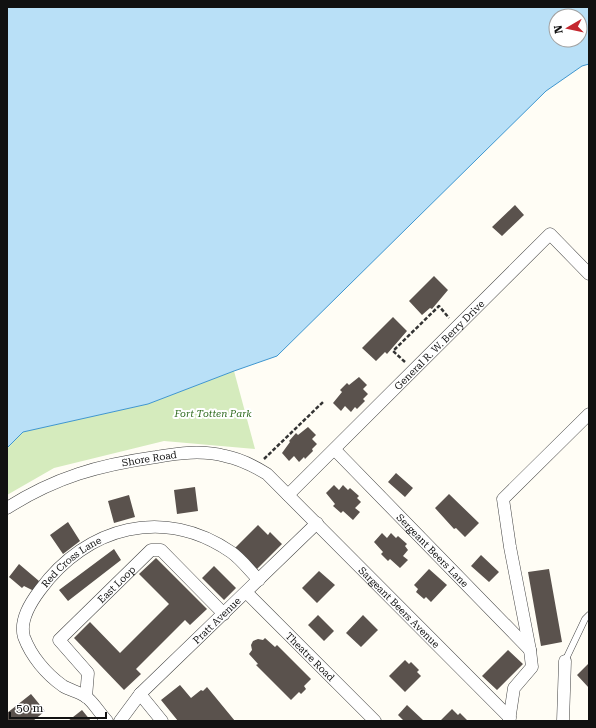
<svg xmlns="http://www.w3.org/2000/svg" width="596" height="728" font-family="'Roboto Serif',serif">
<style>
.green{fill:#d5ebbd}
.water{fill:#b9e0f7;stroke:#3f96cf;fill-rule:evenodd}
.building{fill:#5a524d}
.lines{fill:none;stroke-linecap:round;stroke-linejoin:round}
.service-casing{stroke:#444;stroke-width:7}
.minor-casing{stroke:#444;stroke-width:13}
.path{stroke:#333;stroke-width:2.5;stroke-dasharray:4 2;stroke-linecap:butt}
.service{stroke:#fff;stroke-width:6}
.minor{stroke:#fff;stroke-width:12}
.labels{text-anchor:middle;stroke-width:4;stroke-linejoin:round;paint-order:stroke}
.street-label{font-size:10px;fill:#111;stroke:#fff}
.park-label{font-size:10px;font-style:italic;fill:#2f6b1f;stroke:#fff}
</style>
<rect width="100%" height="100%" fill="#fffdf5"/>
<path class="green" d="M234,371L255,449L164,441L54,468L7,495V449L22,432L148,404Z"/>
<path class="water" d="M7,7H589V64L582,66L546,91L277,356L234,371L148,404L23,432L7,448ZM556,16H580V40H556Z"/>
<path class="building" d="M515,205L524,215L502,236L492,227Z
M434,276L448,290L432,309L430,308L422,315L409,301Z
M393,317L407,331L387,354L385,352L376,361L362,348Z
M359,377L367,385L363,389L368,394L363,399L365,401L357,409L355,407L351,412L345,406L341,411L333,403L342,392L340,390L347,383L349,385Z
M308,427L316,435L312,439L317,444L312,449L313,451L305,459L304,457L299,462L294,456L289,461L282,453L290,442L289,441L296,433L298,435Z
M396,473L413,488L405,497L388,482Z
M334,485L339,490L343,485L348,490L350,488L359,496L357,498L361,502L355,508L360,512L353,520L343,511L341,513L333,506L335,504L326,493Z
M195,487L198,511L177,514L174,490Z
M449,494L479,523L465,537L456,528L454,529L435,508Z
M129,495L135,517L114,523L108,501Z
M68,522L80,541L63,554L50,535Z
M258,525L268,535L270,532L282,544L257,569L235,548Z
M382,533L387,538L391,533L396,538L398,536L407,544L405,546L408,550L403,556L408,560L400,568L390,559L388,561L381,554L383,552L374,542Z
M114,549L121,560L68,601L59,590Z
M481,555L499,572L489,582L471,566Z
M156,558L207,609L190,625L185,620L136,669L141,674L124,690L74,638L90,622L120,653L169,604L139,574Z
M19,564L39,581L34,591L24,586L22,588L9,577Z
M214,566L236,588L224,600L202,578Z
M429,569L447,585L431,602L426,597L424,599L416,592L418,589L414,585Z
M549,569L562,642L541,646L528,572Z
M319,571L335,585L317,603L302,588Z
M318,615L334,631L324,641L308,625Z
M363,615L378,630L361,647L346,633Z
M265,638L275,647L277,645L311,679L304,686L306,689L301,694L299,692L291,700L256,665L258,664L249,654L252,650L251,645L253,641L258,639L263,640Z
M508,650L523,664L497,690L482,676Z
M405,660L409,664L411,662L419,670L417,672L421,676L405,692L389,676Z
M589,663V688L577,675Z
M180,685L191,698L201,690L203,691L207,687L235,721H178L161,700Z
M31,694L45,711L33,721H7V713Z
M407,705L424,721H404L398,715Z
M452,709L458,715L460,713L467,720L440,721Z
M82,710L91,721H68Z"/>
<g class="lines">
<g class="service-casing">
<path id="service" d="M565,661L585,619L589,615"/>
</g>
<g class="minor-casing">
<g id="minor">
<path id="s1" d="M335,450L530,650"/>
<path id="s2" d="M288,495L550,234L589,274"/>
<path id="s3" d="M7,508C56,477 99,465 156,457C179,453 202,450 225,456C241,459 254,466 267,474L510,718"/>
<path id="s4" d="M246,592L375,721"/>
<path d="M140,694L162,721"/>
<path id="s5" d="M86,697L88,673L59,640L151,550H161L224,614"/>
<path id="s6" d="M107,721C100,714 93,701 85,696C78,692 70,690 63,686C46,674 31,656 24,637C19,620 31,602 40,590C87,526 164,506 231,552C241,559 250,571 259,580"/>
<path id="s7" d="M120,721L140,694L317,523"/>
<path d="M509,721L514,688L532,667L530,650L510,547L503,499L589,414"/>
<path d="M563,721L565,661"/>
</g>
</g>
<path class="path" d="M405,362L393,351L439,306L449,318
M264,459L323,402"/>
<use href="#service" class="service"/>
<use href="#minor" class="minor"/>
</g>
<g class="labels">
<g class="street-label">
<text dy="4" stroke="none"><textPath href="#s2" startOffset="213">General R. W. Berry Drive</textPath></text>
<text dy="4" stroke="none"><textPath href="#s3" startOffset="152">Shore Road</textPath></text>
<text dy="4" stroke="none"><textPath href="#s1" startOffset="140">Sergeant Beers Lane</textPath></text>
<text dy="4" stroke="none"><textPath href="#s6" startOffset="215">Red Cross Lane</textPath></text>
<text dy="4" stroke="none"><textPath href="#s5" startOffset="148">East Loop</textPath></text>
<text dy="4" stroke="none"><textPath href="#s3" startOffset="462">Sargeant Beers Avenue</textPath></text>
<text dy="4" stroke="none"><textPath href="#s7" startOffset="140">Pratt Avenue</textPath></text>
<text dy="4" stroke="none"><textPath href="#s4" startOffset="91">Theatre Road</textPath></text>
</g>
<g class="park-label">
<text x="213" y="417">Fort Totten Park</text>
</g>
</g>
<rect width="596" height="728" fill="none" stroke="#111111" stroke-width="16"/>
<g transform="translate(568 28) rotate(261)"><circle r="19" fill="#ffffff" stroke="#a0a0a0"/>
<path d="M0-3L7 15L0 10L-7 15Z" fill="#c4262e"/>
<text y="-6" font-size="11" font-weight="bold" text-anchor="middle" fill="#111111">N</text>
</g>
<path d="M10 712v6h96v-6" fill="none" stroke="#111111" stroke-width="2"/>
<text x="16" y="712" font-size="12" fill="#111111" stroke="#ffffff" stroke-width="3" paint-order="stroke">50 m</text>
</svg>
